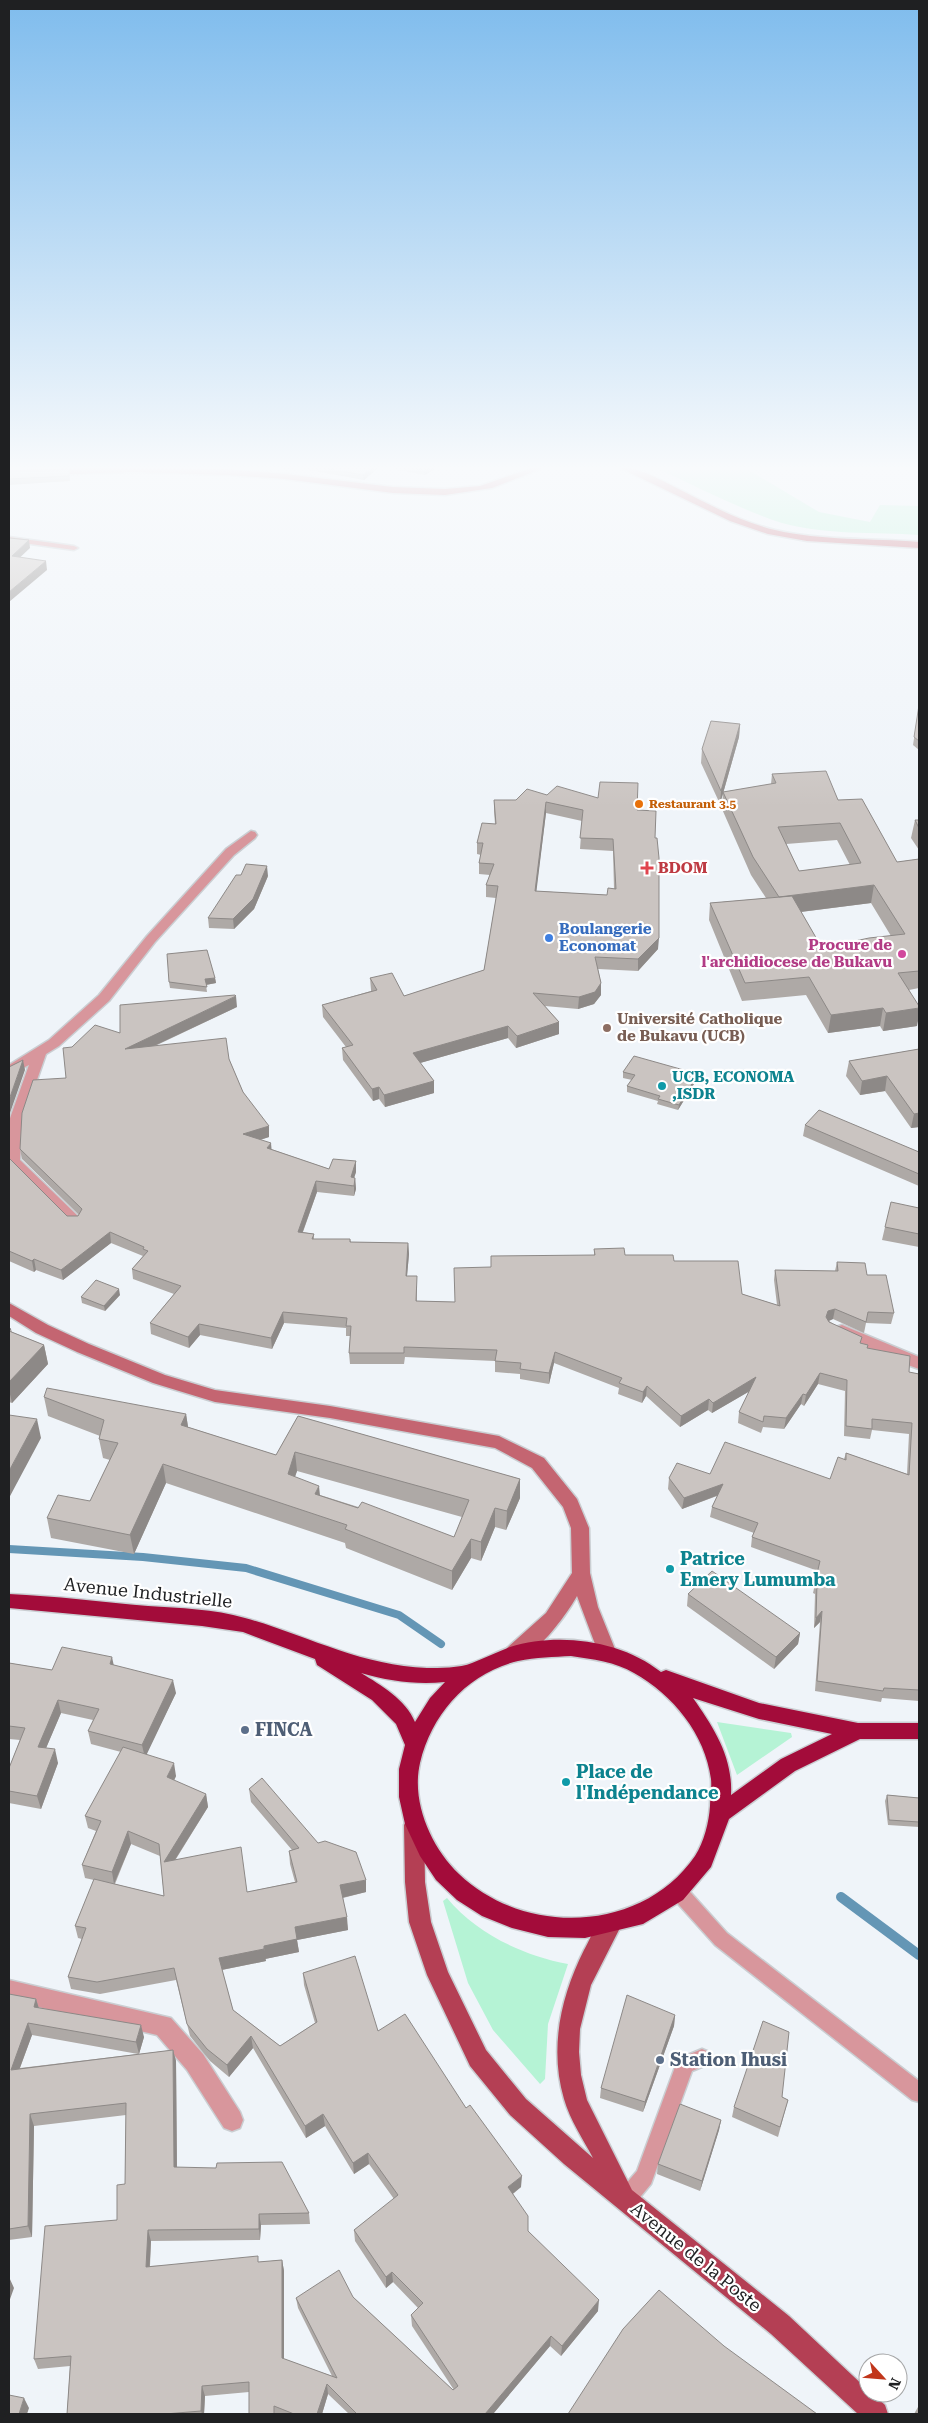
<svg xmlns="http://www.w3.org/2000/svg" width="928" height="2423" font-family="'Roboto Serif',serif">
<style>
.green{fill:#b5f3d5}
.lines{fill:none;stroke-linecap:round;stroke-linejoin:round}
.stream-far1{stroke:#6496b5;stroke-width:8}
.stream{stroke:#6496b5;stroke-width:10}
.lane-casing{stroke:#caced2;stroke-width:3}
.street-casing{stroke:#caced2;stroke-width:3}
.secondary-casing{stroke:#caced2;stroke-width:3}
.primary-casing{stroke:#caced2;stroke-width:3}
.highway-casing{stroke:#caced2;stroke-width:3}
.lane{fill:#d8969c;fill-rule:evenodd}
.street{fill:#d8969c;fill-rule:evenodd}
.secondary{fill:#c46571;fill-rule:evenodd}
.primary{fill:#b43f54;fill-rule:evenodd}
.highway{fill:#a30c3a;fill-rule:evenodd}
.wall{fill:#aea9a6;fill-rule:evenodd}
.shaded-wall{fill:#8d8987}
.building{fill:#cac4c1;stroke:#8d8987;fill-rule:evenodd}
.food-dot{fill:#e8710a;stroke:#fff;stroke-width:2}
.health-dot{fill:#e0444e;stroke:#fff;stroke-width:2}
.shop-dot{fill:#3f7fe0;stroke:#fff;stroke-width:2}
.hotel-dot{fill:#d1479c;stroke:#fff;stroke-width:2}
.education-dot{fill:#8d6e63;stroke:#fff;stroke-width:2}
.culture-dot{fill:#0f9aa8;stroke:#fff;stroke-width:2}
.service-dot{fill:#5c6f8a;stroke:#fff;stroke-width:2}
.labels{text-anchor:middle;stroke-width:4.5;stroke-linejoin:round;paint-order:stroke}
.far-food-label{font-size:12px;font-weight:bold;fill:#c56008;stroke:#fff;text-anchor:start}
.health-label{font-size:15px;font-weight:bold;fill:#be3a42;stroke:#fff;text-anchor:start}
.shop-label{font-size:15px;font-weight:bold;fill:#366cbe;stroke:#fff;text-anchor:start}
.hotel-label{font-size:15px;font-weight:bold;fill:#b23c85;stroke:#fff;text-anchor:end}
.education-label{font-size:15px;font-weight:bold;fill:#785e54;stroke:#fff;text-anchor:start}
.culture-label{font-size:15px;font-weight:bold;fill:#0d838f;stroke:#fff;text-anchor:start}
.near-culture-label{font-size:18px;font-weight:bold;fill:#0d838f;stroke:#fff;text-anchor:start}
.near-street-label{font-size:18px;fill:#1f2022;stroke:#fff}
.near-service-label{font-size:18px;font-weight:bold;fill:#4e5e75;stroke:#fff;text-anchor:start}
</style>
<rect width="100%" height="100%" fill="#eff4f9"/>
<path class="green" d="M656,468H745L819,512L870,522L880,505L919,506V535C876,532 824,535 782,523C739,509 698,487 656,468Z
M717,1722L791,1733L792,1737L737,1775Z
M447,1898C477,1934 522,1955 568,1964L548,2024L545,2079L540,2084L493,2030L468,1983L443,1901Z"/>
<g class="lines">
<path class="stream-far1" d="M9,1549L143,1557L246,1568L399,1615L441,1644"/>
<path class="stream" d="M841,1897L919,1955"/>
<g class="lane-casing">
<path id="lane" d="M9,537L74,546L78,548L74,550L9,541Z
M677,1882L683,1884L727,1933L919,2081V2102L912,2100L715,1945L671,1896L668,1890L671,1884Z
M702,2049L709,2052L711,2058L709,2064L692,2071L651,2184L632,2207L625,2210L618,2207L615,2200L618,2193L637,2171L678,2059Z"/>
</g>
<g class="street-casing">
<path id="street" d="M251,831L255,832L257,835L255,838L234,855L155,942L109,1001L59,1046L46,1054L22,1123L20,1160L83,1221L80,1225H70L9,1165V1121L29,1065L9,1075V1065L49,1040L99,995L147,936L226,849Z
M842,1325L919,1357V1369L872,1352L836,1335L834,1331L836,1327Z
M9,1980L171,2018L203,2054L240,2112L243,2120L240,2128L232,2131L224,2128L187,2070L157,2035L9,2000Z"/>
</g>
<g class="secondary-casing">
<path id="secondary" d="M89,468L228,469L285,474L393,487L445,489L480,486L532,468H543L492,488L445,495L393,493L285,479L228,475L134,472L9,476V470Z
M620,468H631L646,473C688,492 729,519 775,530C822,541 871,538 919,542V548L807,541L768,534L730,521Z
M9,1303L48,1325L89,1344L165,1375L215,1390L330,1406L499,1436L544,1458L577,1499L589,1528L590,1573L598,1607L617,1654L615,1660L608,1662L601,1660L577,1596C567,1614 530,1667 507,1660L505,1654L507,1648L546,1613L572,1573L571,1528L563,1507L532,1468L495,1448L330,1418L215,1402L153,1383L77,1352L36,1333L9,1316Z"/>
</g>
<g class="primary-casing">
<path id="primary" d="M414,1816L421,1819L424,1825L425,1882L431,1922L448,1972L486,2050L526,2099L593,2158C583,2139 570,2120 564,2099C549,2048 561,1996 584,1950C591,1938 597,1919 611,1914L618,1917L622,1924L591,1985L580,2029L579,2052L581,2075L587,2100L632,2190L789,2316L868,2390V2393H872L885,2405L888,2414H858L771,2334L564,2164L510,2115L470,2066L427,1975L409,1922L405,1882L404,1825L407,1819Z"/>
</g>
<g class="highway-casing">
<path id="highway" d="M9,1594C55,1596 102,1602 148,1606C180,1608 214,1609 245,1618C306,1635 361,1666 427,1668C439,1668 460,1668 472,1663C485,1658 497,1652 510,1647C558,1632 621,1640 661,1672L666,1670L759,1703L858,1723H919V1739H860L795,1771L729,1819L711,1867L683,1900L643,1924L585,1938L548,1937L512,1928L482,1916L457,1900L436,1880L420,1856L405,1824L399,1797V1769L405,1745L396,1724L372,1700L317,1665L315,1659L243,1632L202,1626L9,1608ZM571,1656C592,1659 616,1662 634,1673C673,1695 705,1734 711,1779C712,1788 710,1797 710,1806C709,1822 704,1842 695,1856C642,1933 525,1937 459,1874C431,1847 411,1802 420,1763C432,1713 468,1673 518,1661C536,1657 554,1657 571,1656ZM361,1673C389,1681 416,1685 445,1682L430,1698L415,1722C406,1700 381,1685 361,1673ZM693,1698L759,1719L832,1734L781,1759L731,1795C733,1757 714,1728 693,1698Z"/>
</g>
<use href="#lane" class="lane"/>
<use href="#street" class="street"/>
<use href="#secondary" class="secondary"/>
<use href="#primary" class="primary"/>
<use href="#highway" class="highway"/>
</g>
<path class="wall" d="M276,468H378L364,480L298,468L285,469Z
M388,468H436L425,475Z
M69,470L70,481L9,485V472Z
M919,705V750L913,745Z
M740,724L739,737L720,804L701,763L702,749Z
M772,774L838,800L897,862L919,859V988L909,990L917,1026L883,1031L880,1026L828,1033L806,995L742,1001L709,920L710,903L766,898L751,875L722,809L723,792L771,784ZM837,840L850,865L799,871L786,844ZM871,903L891,936L822,948L801,912Z
M547,795L637,810L655,838L658,949L638,971L598,969L601,983V995L594,1004L578,1009L545,1006L559,1022V1034L516,1048L508,1038L420,1063L434,1081V1093L385,1107L379,1099L373,1101L343,1060L342,1048L346,1047L323,1017L322,1005L371,991V990L370,978L404,996L484,970L496,898L486,897V885L490,875L479,874V863L481,855L477,854V843L495,824L494,811V800H516ZM546,813L582,821L580,849L613,851L614,889L607,895L536,891Z
M915,820H919V850L911,838Z
M268,876L254,909L234,929L209,928L208,918Z
M215,978L216,983L206,985L207,992L170,988L169,982Z
M237,1007L155,1046L229,1059L243,1092L269,1137L260,1140L271,1149L329,1169L356,1161V1172L354,1178H355L356,1189L354,1196L317,1192L303,1232L314,1234V1239H350L351,1242L408,1243L409,1254L407,1276L417,1287V1301L455,1302L491,1267L594,1255V1249L625,1255L674,1261L742,1294L777,1305L774,1280L775,1270L835,1271L837,1262L867,1275L894,1313L891,1324L866,1323L864,1333L833,1319L829,1321L861,1343L867,1348L909,1372L919,1374V1701L882,1698L881,1702L815,1691L820,1622L814,1628L815,1594L813,1593L818,1571L751,1547L752,1537L754,1533L710,1517L712,1507L717,1496L682,1509L668,1489L669,1478L710,1474L830,1479L844,1459L846,1453L907,1474L909,1434L872,1430L870,1439L844,1436L845,1391L818,1384L804,1406L801,1404L784,1429L763,1427L761,1433L738,1423L739,1412L750,1391L712,1413L708,1410L680,1427L646,1396L642,1403L618,1394L619,1388L554,1363L549,1384L520,1379V1374L495,1372V1361L405,1357L404,1364H350L349,1353L350,1336H346V1328L284,1323L272,1349L200,1335L189,1348L151,1334L150,1323L174,1294L133,1279L132,1269L143,1256L111,1243L63,1280L36,1270L34,1272L9,1261V1158L67,1216H78L79,1215L22,1159L20,1149L66,1078L72,1047L120,1033Z
M919,1049V1127L911,1128L885,1091L860,1095L846,1076L849,1061Z
M623,1072L698,1074L697,1079L678,1110L657,1104L658,1101L627,1092V1086L632,1080L623,1078Z
M805,1125L919,1152V1186L803,1136Z
M919,1208V1247L882,1240L885,1227Z
M120,1295L105,1311L82,1303L81,1297Z
M9,1328L11,1329L12,1332L44,1345L48,1364L12,1403L9,1402Z
M44,1397L186,1414L188,1427L276,1455L298,1416L520,1479V1498L506,1530L495,1527L481,1561L471,1558L452,1590L346,1548L345,1543L166,1483L134,1554L51,1538L47,1518L90,1501L110,1460L103,1458L99,1439L100,1436L48,1416ZM297,1471L462,1517L454,1537L320,1495L295,1477Z
M688,1594L800,1633L798,1644L774,1669L687,1606Z
M9,1663L52,1670L114,1665L176,1693L146,1754L176,1776L174,1781L206,1794L208,1807L176,1859L247,1892L295,1882L290,1864L289,1851L292,1850L251,1802L249,1789L318,1843L366,1892L343,1898L348,1930L297,1940L299,1952L265,1959L266,1961L222,1970L233,2010L280,2046L315,2023L304,1985L303,1973L378,2031L466,2108L521,2187L513,2194L528,2231L598,2311L561,2356L550,2346L493,2414H349L328,2394L322,2414H249V2392L205,2396L204,2414H67L70,2366L38,2369L34,2359L117,2220L125,2184L126,2115L34,2126L32,2237L9,2240V1994L36,1999L39,2008L144,2037L139,2054L173,2050L176,2061L177,2167L309,2213L310,2224L261,2225L260,2240L151,2241L150,2266L259,2262L282,2260L284,2271V2359L332,2376L298,2308L296,2298L353,2297L453,2390H454L412,2326L411,2315L418,2308L393,2282L386,2288L355,2241L354,2230L394,2199L369,2164L354,2174L325,2126L306,2138L253,2048L229,2077L210,2061L190,2036L176,1980L100,1994L71,1989L68,1977L82,1939L78,1938L75,1926L94,1880L85,1878L82,1865L96,1831L88,1828L85,1816L121,1752L91,1744L88,1731L93,1720L61,1713L46,1748L58,1763L41,1809L9,1803V1768L20,1740L9,1739ZM131,1844L160,1856L164,1896L115,1884ZM32,2035L138,2054L20,2068Z
M887,1795L919,1798V1827L888,1825L885,1801Z
M675,2015L674,2026L643,2112L600,2098L601,2088Z
M782,2097L788,2100L778,2137L732,2117L734,2107Z
M721,2120L719,2130L700,2191L657,2174L658,2164Z
M919,2404V2414H914L918,2407Z"/>
<path class="shaded-wall" d="M285,468H298L285,469Z
M372,468H378L364,480L363,475Z
M428,468H436L425,475L424,470Z
M29,540L30,548L13,564L12,556Z
M46,561L47,570L9,602V592Z
M740,724L739,737L720,804L721,791Z
M546,802V813L535,903V891Z
M267,866L268,876L254,909L234,929L233,919Z
M874,885L871,903L776,915L779,897Z
M659,938L658,949L638,971V959Z
M215,978L216,983L205,985V979Z
M601,983V995L594,1004L578,1009L579,997Z
M236,996L237,1007L126,1059L125,1049Z
M883,1008L880,1026L828,1033L831,1015Z
M919,1008V1016L917,1026L883,1031L886,1013Z
M559,1022V1034L516,1048L517,1036Z
M508,1026V1038L413,1065V1053Z
M23,1060L25,1070L9,1116V1100Z
M698,1074L697,1079L678,1110L679,1105Z
M887,1076L885,1091L860,1095L862,1081Z
M434,1081V1093L385,1107L384,1095Z
M379,1087V1099L373,1101L372,1089Z
M919,1113V1127L911,1128L914,1114Z
M269,1126V1137L244,1145L243,1134Z
M271,1143L272,1154L267,1148Z
M356,1161V1172L351,1187V1177Z
M355,1178L356,1189L354,1196V1186Z
M316,1181L317,1192L299,1242L298,1232Z
M110,1232L111,1243L63,1280L61,1270Z
M408,1243L409,1254L406,1287V1276Z
M34,1259L36,1270L34,1272L32,1261Z
M119,1289L120,1295L105,1311L104,1306Z
M835,1309L833,1319L826,1322V1317L828,1311Z
M283,1312L284,1323L272,1349L271,1338Z
M199,1324L200,1335L189,1348L188,1337Z
M44,1345L48,1364L12,1403L9,1390V1382Z
M555,1352L554,1363L549,1384V1373Z
M820,1373L818,1384L804,1406L806,1395Z
M756,1377L755,1388L712,1413L713,1403Z
M647,1386L646,1396L642,1403L643,1392Z
M803,1394L801,1404L784,1429L786,1418Z
M709,1399L708,1410L680,1427L681,1416Z
M186,1414L189,1433L181,1425Z
M37,1419L41,1438L9,1498V1471Z
M295,1452L297,1471L289,1493L288,1474Z
M163,1464L166,1483L134,1554L130,1535Z
M520,1479V1498L506,1530L507,1511Z
M723,1484L721,1494L682,1509L684,1498Z
M319,1486L321,1505L315,1494Z
M495,1508V1527L481,1561V1542Z
M471,1539V1558L452,1590V1571Z
M822,1611L820,1622L814,1628L816,1618Z
M800,1633L798,1644L774,1669L776,1657Z
M112,1657L115,1671L110,1664Z
M173,1680L176,1693L145,1758L142,1745Z
M58,1700L61,1713L41,1760L38,1747Z
M55,1749L58,1763L41,1809L37,1796Z
M174,1763L176,1776L169,1790L167,1777Z
M206,1794L208,1807L166,1874L164,1862Z
M128,1831L131,1844L114,1884L112,1872Z
M366,1880V1892L341,1898L340,1885Z
M347,1917L348,1930L297,1940L299,1952L265,1959L264,1946L295,1927Z
M264,1949L266,1961L221,1970L219,1958Z
M36,1999L40,2012L34,2007Z
M675,2015L674,2026L643,2112L645,2102Z
M28,2023L32,2035L15,2081L11,2070Z
M141,2025L144,2037L139,2054L136,2042Z
M251,2036L253,2048L229,2077L227,2065Z
M173,2050L176,2061L177,2179L174,2167Z
M30,2114L34,2126L32,2237L28,2226Z
M323,2114L325,2126L306,2138L305,2126Z
M721,2120L719,2130L700,2191L702,2181Z
M368,2153L369,2164L354,2174L353,2163Z
M522,2176L521,2187L507,2198L508,2187Z
M259,2214L261,2225L260,2240L259,2229Z
M148,2230L151,2241L149,2277L146,2267Z
M282,2260L284,2271V2368L282,2358Z
M392,2272L393,2282L386,2288V2277Z
M9,2277L14,2288L9,2302Z
M599,2300L598,2311L561,2356L562,2346Z
M551,2336L550,2346L493,2414H485Z
M327,2384L328,2394L322,2414H317Z
M202,2386L205,2396L204,2414H202L201,2411Z
M24,2398L29,2408L27,2414H19Z"/>
<path class="building" d="M325,468H372L363,475Z
M412,468H428L424,470Z
M69,470V476L9,479V472Z
M9,538L29,540L12,556L46,561L9,592Z
M919,705V741L914,737Z
M711,721L740,724L721,791L702,749Z
M826,771L838,800L862,799L897,862L919,859V971L898,973L919,1006V1008L886,1013L883,1008L831,1015L809,977L745,983L710,903L792,896L822,948L869,938L905,934L874,885L779,897L753,857L723,792L776,783L772,774ZM840,823L861,863L799,871L778,827Z
M600,782L638,783L637,810L656,811L655,838H657L659,858V938L638,959L595,957L601,983L595,992L579,997L533,993L559,1022L517,1036L508,1026L413,1053L434,1081L384,1095L379,1087L372,1089L342,1048L353,1045L322,1005L377,990L370,978L392,973L404,996L484,970L498,886L486,885L494,864L479,863L483,843H477L482,823L496,824L494,800H516L527,789L547,795L557,786L598,798ZM546,802L583,810L580,838L613,839L616,889L608,888L607,895L535,891Z
M915,820H919V828Z
M246,864L267,866L253,899L233,919L208,918L236,875H241Z
M207,950L215,978L205,979L207,987L169,982L167,954Z
M235,995L236,996L125,1049L226,1038L229,1059L243,1092L269,1126L243,1134L271,1143L267,1148L329,1169L333,1159L356,1161L351,1177L355,1178L354,1186L316,1181L298,1232L314,1234L312,1239H350V1242L408,1243L406,1276H417L416,1301L455,1302L454,1268L491,1267V1256L595,1255L594,1249L624,1248L625,1255H673L674,1261H738L742,1294L780,1306L775,1270L838,1271L837,1262L865,1263L867,1275H886L894,1313L868,1312L866,1322L835,1309L828,1311L826,1317L829,1322L862,1337L860,1343L868,1345L867,1348L910,1356L909,1372L919,1374V1690L884,1688L883,1691L817,1681L822,1611L816,1618L817,1583L815,1582L820,1561L752,1537L758,1523L712,1507L723,1484L684,1498L669,1478L677,1463L710,1474L725,1442L830,1479L838,1457L846,1460V1453L909,1475L912,1423L872,1419V1429L846,1426L847,1380L820,1373L806,1395L803,1394L786,1418L764,1416L763,1422L739,1412L756,1377L713,1403L709,1399L681,1416L647,1386L643,1392L619,1383L622,1378L555,1352L549,1373L520,1369L521,1363L495,1361L497,1350L404,1347V1353H349L351,1326H346L347,1318L283,1312L271,1338L199,1324L188,1337L150,1323L181,1286L132,1269L148,1251L143,1249L144,1247L110,1232L61,1270L34,1259L32,1261L9,1251V1158L67,1216H78L82,1209L20,1149L22,1113L33,1080L66,1078L63,1048L72,1047L95,1025L120,1033V1005Z
M919,1049V1113L914,1114L887,1076L862,1081L849,1061Z
M634,1056L698,1074L679,1105L658,1099L660,1096L627,1086L635,1075L623,1072Z
M23,1060L9,1100V1067Z
M819,1110L919,1152V1174L805,1125Z
M891,1202L919,1208V1234L885,1227Z
M96,1280L119,1289L104,1306L81,1297Z
M9,1328L11,1329L9,1331L44,1345L9,1382Z
M47,1388L186,1414L181,1425L276,1455L298,1416L520,1479L507,1511L495,1508L481,1542L471,1539L452,1571L345,1529L347,1525L163,1464L130,1535L47,1518L58,1495L90,1501L118,1443L99,1439L104,1420L44,1397ZM295,1452L469,1500L454,1537L362,1502L358,1508L315,1494L319,1486L288,1474Z
M9,1415L37,1419L9,1471Z
M712,1571L800,1633L776,1657L688,1594Z
M62,1647L112,1657L110,1664L173,1680L142,1745L88,1731L99,1709L58,1700L38,1747L55,1749L37,1796L9,1791V1768L25,1728L9,1726V1663L52,1670Z
M123,1747L174,1763L167,1777L206,1794L164,1862L241,1847L247,1892L297,1882L289,1851L299,1848L249,1789L262,1778L318,1843L325,1841L356,1852L366,1880L340,1885L347,1917L295,1927L297,1939L264,1946V1949L219,1958L233,2010L280,2046L317,2022L303,1973L355,1956L378,2031L405,2014L466,2108L470,2105L522,2176L508,2187L528,2216V2231L599,2300L562,2346L551,2336L485,2414H357L327,2384L317,2414H294L274,2406V2414H249V2382L202,2386L201,2411L165,2414H67L71,2356L34,2359L45,2226L117,2220V2185L125,2184L126,2103L30,2114L28,2226L9,2229V1994L36,1999L34,2007L141,2025L136,2042L28,2023L11,2070L173,2050L174,2167L216,2168L217,2163L282,2162L309,2213L259,2214V2229L148,2230L146,2267L258,2256V2262L282,2260V2358L337,2378L296,2298L339,2270L353,2297L453,2390L458,2386L411,2315L423,2303L392,2272L386,2277L354,2230L398,2195L368,2153L353,2163L323,2114L305,2126L251,2036L227,2065L207,2049L187,2024L174,1968L97,1982L68,1977L86,1928L75,1926L94,1879L164,1896L159,1844L128,1831L112,1872L82,1865L101,1821L85,1816Z
M887,1795L919,1798V1822L889,1820Z
M627,1995L675,2015L645,2102L601,2088Z
M763,2021L789,2032L782,2097L788,2100L780,2127L734,2107Z
M680,2104L721,2120L702,2181L658,2164Z
M659,2290L724,2346L817,2414H568L623,2329Z
M9,2395L24,2398L19,2414H9Z"/>
<linearGradient id="sky" x2="0" y2="1"><stop stop-color="#7fbced"/><stop offset="0.58" stop-color="#f8fafc"/><stop offset="1" stop-color="#f8fafc" stop-opacity="0"/></linearGradient>
<rect width="928" height="807" fill="url(#sky)"/>
<circle class="food-dot" cx="639" cy="804" r="5"/>
<path class="health-dot" d="M644.5 860.5h5v5h5v5h-5v5h-5v-5h-5v-5h5z"/>
<circle class="shop-dot" cx="549" cy="938" r="5"/>
<circle class="hotel-dot" cx="902" cy="954" r="5"/>
<circle class="education-dot" cx="607" cy="1028" r="5"/>
<g class="culture-dot">
<circle cx="662" cy="1086" r="5"/>
<circle cx="670" cy="1569" r="5"/>
<circle cx="566" cy="1782" r="5"/>
</g>
<g class="service-dot">
<circle cx="245" cy="1730" r="5"/>
<circle cx="660" cy="2060" r="5"/>
</g>
<g class="labels">
<g class="far-food-label">
<text x="649" y="808">Restaurant 3.5</text>
</g>
<g class="health-label">
<text x="658" y="873">BDOM</text>
</g>
<g class="shop-label">
<text x="559" y="934">Boulangerie<tspan x="559" dy="17">Economat</tspan></text>
</g>
<g class="hotel-label">
<text x="892" y="950">Procure de<tspan x="892" dy="17">l'archidiocese de Bukavu</tspan></text>
</g>
<g class="education-label">
<text x="617" y="1024">Université Catholique<tspan x="617" dy="17">de Bukavu (UCB)</tspan></text>
</g>
<g class="culture-label">
<text x="672" y="1082">UCB, ECONOMA<tspan x="672" dy="17">,ISDR</tspan></text>
</g>
<g class="near-culture-label">
<text x="680" y="1565">Patrice<tspan x="680" dy="21">Emery Lumumba</tspan></text>
<text x="576" y="1778">Place de<tspan x="576" dy="21">l'Indépendance</tspan></text>
</g>
<g class="near-street-label">
<text transform="translate(148 1593) rotate(6)" y="6">Avenue Industrielle</text>
<text transform="translate(696 2257) rotate(39)" y="6">Avenue de la Poste</text>
</g>
<g class="near-service-label">
<text x="255" y="1736">FINCA</text>
<text x="670" y="2066">Station Ihusi</text>
</g>
</g>
<rect width="928" height="2423" fill="none" stroke="#1f2022" stroke-width="20"/>
<g transform="translate(883 2378) rotate(116)"><circle r="24" fill="#ffffff" stroke="#a5a6a7"/>
<path d="M0-4L9 19L0 12L-9 19Z" fill="#c1361b"/>
<text y="-8" font-size="14" font-weight="bold" text-anchor="middle" fill="#1f2022">N</text>
</g>
</svg>
